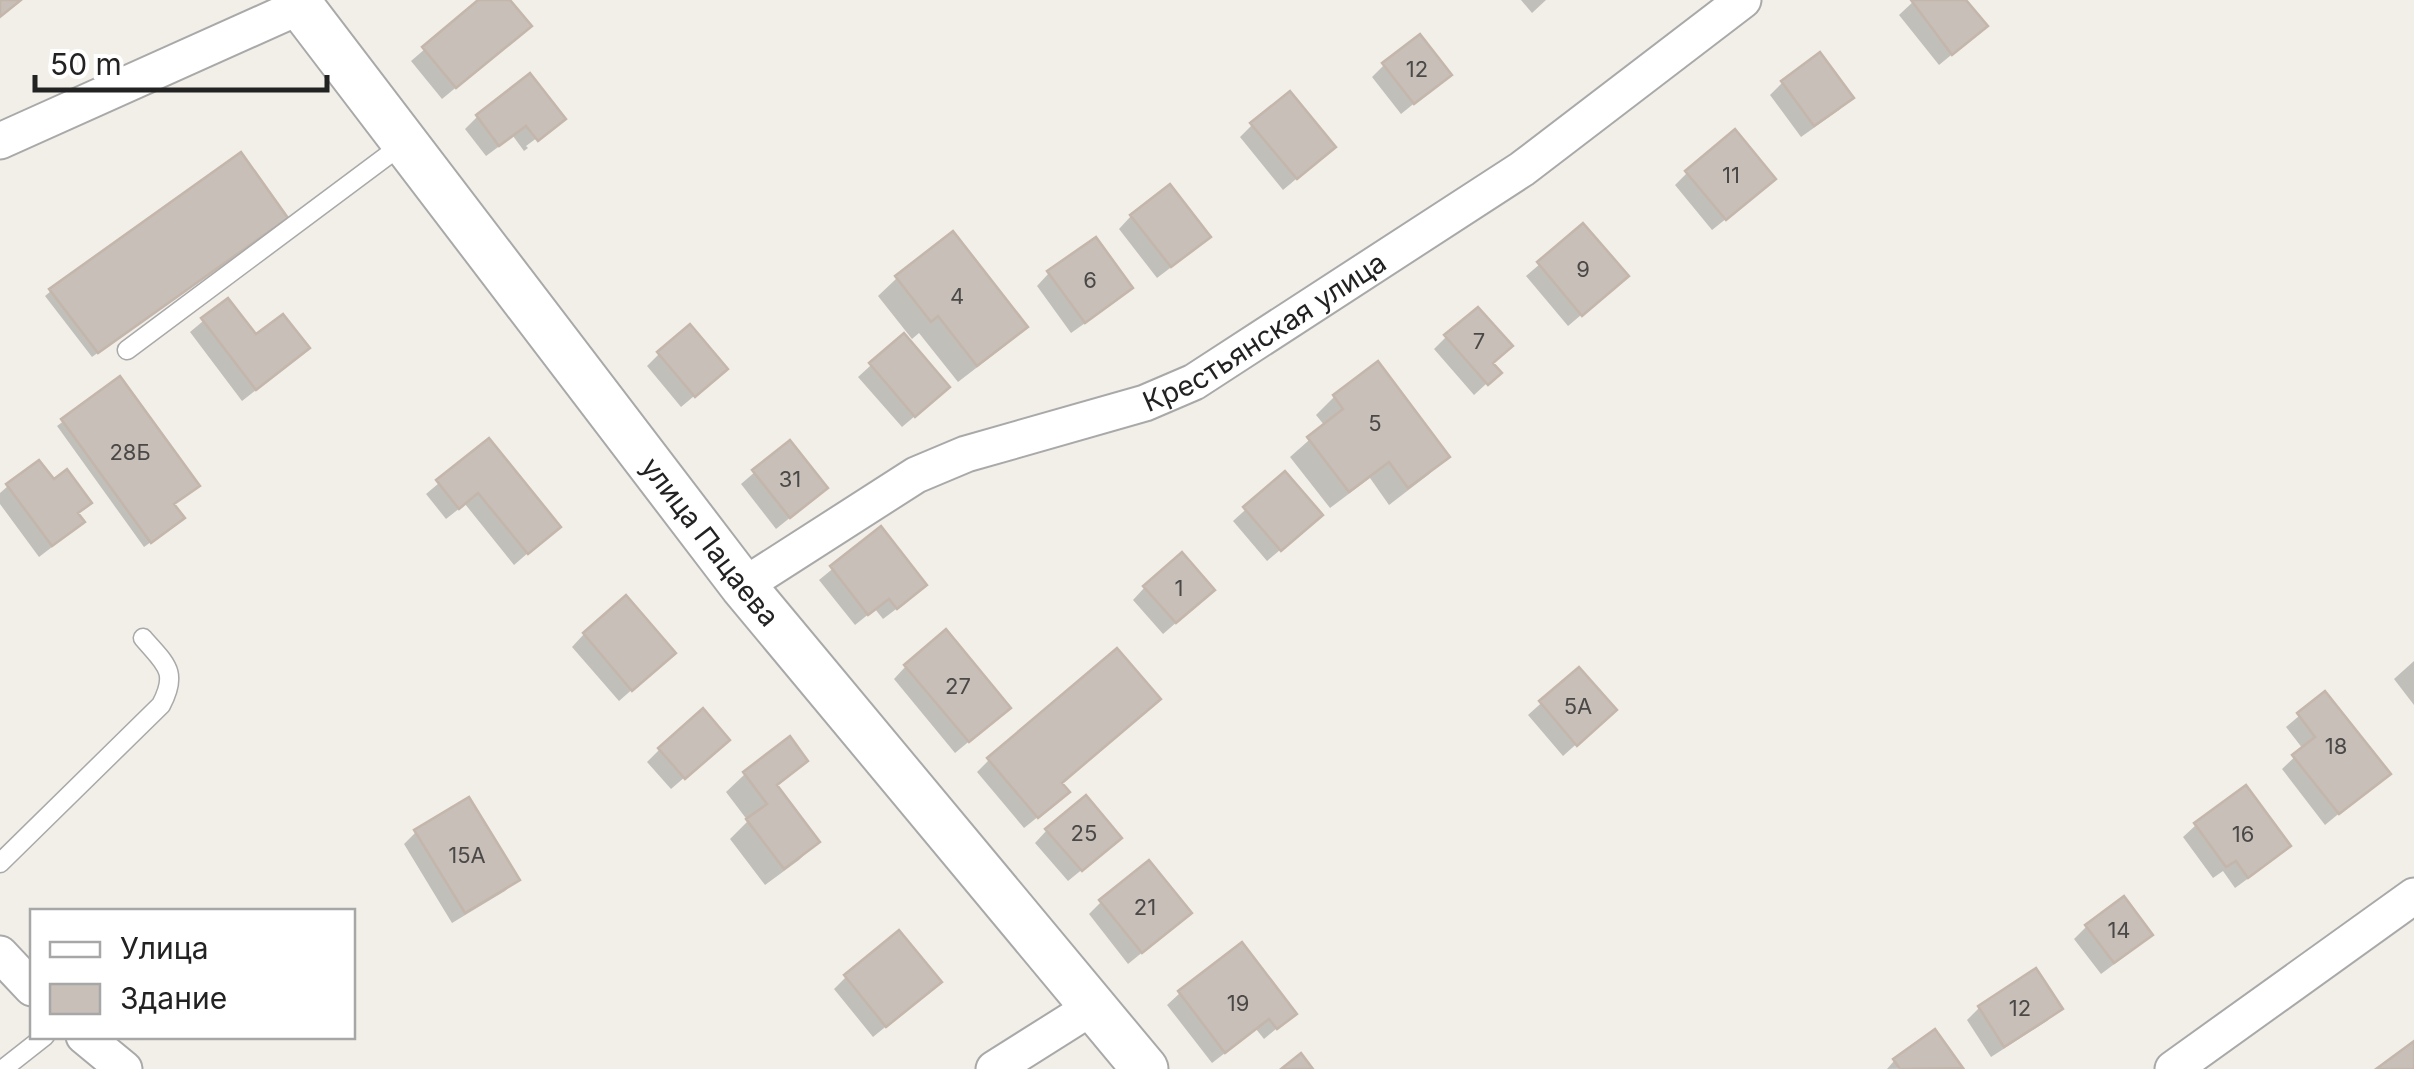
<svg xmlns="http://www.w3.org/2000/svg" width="2414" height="1069" font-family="Inter,sans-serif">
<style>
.shadow{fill:#0003}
.building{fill:#c7bfb8;stroke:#c4b6ab;stroke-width:2.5}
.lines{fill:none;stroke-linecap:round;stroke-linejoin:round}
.service-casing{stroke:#a9a9a9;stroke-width:21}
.minor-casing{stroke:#a9a9a9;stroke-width:39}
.tertiary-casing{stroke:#a9a9a9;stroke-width:49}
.service{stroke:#fff;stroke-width:18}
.minor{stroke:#fff;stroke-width:35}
.tertiary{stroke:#fff;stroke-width:45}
.labels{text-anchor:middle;stroke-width:8;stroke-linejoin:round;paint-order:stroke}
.number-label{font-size:22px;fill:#4b4948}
.street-label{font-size:28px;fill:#222;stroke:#fff}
</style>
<rect width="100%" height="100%" fill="#f2efe9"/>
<path class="shadow" d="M482,0H507L516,38L442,99L411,61Z
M1521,0H1546L1532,13Z
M1915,0H1963L1972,38L1939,65L1899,15Z
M1384,65L1449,75L1401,114L1372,77Z
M530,77L553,126L526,146L528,148L524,151L513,136L486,156L465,129L477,117Z
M1782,83L1851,97L1839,110L1801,137L1770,95Z
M1252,125L1320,159L1283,190L1240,137Z
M1687,173L1761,191L1712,230L1675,185Z
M1131,216L1208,237L1195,249L1157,278L1119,229Z
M279,223L92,357L45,296L51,291Z
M1583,227L1613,288L1568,326L1526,276Z
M1049,273L1130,288L1118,300L1071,333L1037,286Z
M897,278L1025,327L1006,345L958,382L919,333L912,339L878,296Z
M227,301L256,338L306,348L294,360L242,401L190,332Z
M903,336L935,399L902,427L858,377Z
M1446,337L1490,364L1498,373L1474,395L1434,349Z
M659,354L712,381L681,407L647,366Z
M120,379L172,505L176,524L144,547L57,426Z
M1334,397L1447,457L1428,475L1389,505L1370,478L1330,508L1290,457L1325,426L1316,415Z
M489,441L558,527L514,565L465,504L446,519L426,494Z
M789,443L812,500L776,529L741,484Z
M1284,475L1307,527L1267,561L1233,521Z
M53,483L89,503L77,515L82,522L69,534L39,557L0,504V493L8,486Z
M880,530L912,597L883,619L875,609L855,625L819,580Z
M1145,587L1200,602L1163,634L1133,600Z
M584,634L660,665L619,701L572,647Z
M2414,661V705L2394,679Z
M906,666L995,720L955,753L894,679Z
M1578,670L1601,722L1563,756L1528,715Z
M2325,694L2387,774L2325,825L2282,769L2303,749L2286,727Z
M660,749L714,752L671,789L647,762Z
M989,760L1059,784L1054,804L1024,828L977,772Z
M805,761L776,787L817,842L799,860L765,885L730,839L748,821L726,792L745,774Z
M2246,788L2288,845L2276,858L2235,888L2223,871L2213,878L2183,837L2196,825Z
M1047,830L1106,850L1068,881L1035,843Z
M416,832L517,879L505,891L452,923L404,844Z
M1101,902L1176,925L1128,964L1089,914Z
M2087,926L2149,935L2137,947L2101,974L2074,939Z
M2035,972L2059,1009L2047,1021L1991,1057L1967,1020L1979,1008Z
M846,977L926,994L873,1037L834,989Z
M1180,993L1294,1014L1264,1039L1256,1029L1212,1063L1167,1005Z
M1894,1061L1960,1068L1887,1069Z"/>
<path class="building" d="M0,0H21L0,17Z
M478,0H510L532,26L456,88L422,47Z
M1911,0H1966L1988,26L1952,55Z
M1420,34L1452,75L1414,104L1382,63Z
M1820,52L1854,98L1814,126L1781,81Z
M530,73L566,119L538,141L526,126L499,146L476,115Z
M1290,91L1336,147L1297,179L1250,123Z
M1735,129L1776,179L1726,220L1685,171Z
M241,152L288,218L98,353L49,289Z
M1170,184L1211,237L1171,267L1130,215Z
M1583,223L1629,276L1582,316L1537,262Z
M953,231L1028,327L977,366L938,316L931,322L895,276Z
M1096,237L1133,288L1085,323L1047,271Z
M228,298L256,334L283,314L310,348L256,390L201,318Z
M1478,307L1513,346L1493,363L1502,373L1488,385L1444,335Z
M690,324L728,369L695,397L657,352Z
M904,333L950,387L915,417L869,363Z
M1378,361L1450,457L1408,488L1389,462L1349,492L1307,437L1343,409L1333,395Z
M120,376L200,486L174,504L185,518L151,543L61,419Z
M489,438L561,527L528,554L478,493L459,509L436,480Z
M790,440L828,488L790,518L752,470Z
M39,460L54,479L67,469L92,503L78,513L85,522L52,546L6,484Z
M1285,471L1323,515L1281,551L1243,507Z
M881,526L927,585L897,609L889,599L868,615L830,566Z
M1182,552L1215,590L1176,623L1143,586Z
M626,595L676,653L632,691L583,633Z
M946,629L1011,708L969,742L904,665Z
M1117,648L1161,699L1062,783L1070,792L1038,818L987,758Z
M1579,667L1617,710L1577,746L1539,701Z
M2325,691L2391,774L2339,814L2292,755L2315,737L2297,713Z
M703,708L730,740L685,779L658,748Z
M790,736L808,761L777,785L820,842L784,869L746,819L767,804L743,772Z
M2246,785L2291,846L2248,878L2236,861L2226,867L2194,823Z
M1086,795L1122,838L1082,871L1045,829Z
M469,797L520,880L465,913L414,830Z
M1149,860L1192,913L1142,953L1099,900Z
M2124,896L2153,935L2114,963L2085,925Z
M899,930L942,982L886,1027L844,975Z
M1242,942L1297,1014L1277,1029L1269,1019L1225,1053L1178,991Z
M2036,968L2063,1009L2004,1047L1978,1006Z
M1935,1029L1963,1068L1900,1069L1893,1059Z
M2414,1041V1069H2376Z
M1301,1053L1313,1069H1281Z"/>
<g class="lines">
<g class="service-casing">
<path id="service" d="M127,350L403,144
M0,863L161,705C179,671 165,664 143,638
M3,1069L45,1036"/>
</g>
<g class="minor-casing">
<g id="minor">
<path d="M0,141L301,6"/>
<path id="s1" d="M743,586L916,475L966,454L1145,403L1194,382L1522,169L1743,0"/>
<path d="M0,954L32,988"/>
<path d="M84,1036L124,1069"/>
<path d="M994,1069L1094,1006"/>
<path d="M2173,1069L2414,896"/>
</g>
</g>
<g class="tertiary-casing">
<g id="tertiary">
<path id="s2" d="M296,0L743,586L1145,1069"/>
</g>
</g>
<use href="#service" class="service"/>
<use href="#minor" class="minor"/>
<use href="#tertiary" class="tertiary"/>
</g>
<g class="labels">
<g class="number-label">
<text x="1417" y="77">12</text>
<text x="1731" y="183">11</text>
<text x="1583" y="277">9</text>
<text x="1090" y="288">6</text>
<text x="957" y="304">4</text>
<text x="1479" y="349">7</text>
<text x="1375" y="431">5</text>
<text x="130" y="460">28Б</text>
<text x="790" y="487">31</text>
<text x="1179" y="596">1</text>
<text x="958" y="694">27</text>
<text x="1578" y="714">5А</text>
<text x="2336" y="754">18</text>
<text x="1084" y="841">25</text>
<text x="2243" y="842">16</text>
<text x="467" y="863">15А</text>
<text x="1145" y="915">21</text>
<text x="2119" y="938">14</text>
<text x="1238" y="1011">19</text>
<text x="2020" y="1016">12</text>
</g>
<g class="street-label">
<text dy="10" stroke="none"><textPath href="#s1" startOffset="585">Крестьянская улица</textPath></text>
<text dy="10" stroke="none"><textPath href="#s2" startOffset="682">улица Пацаева</textPath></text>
</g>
</g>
<rect x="30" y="909" width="325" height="130" fill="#ffffff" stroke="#a7a7a7" stroke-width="2.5"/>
<rect x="50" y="942" width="50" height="15" fill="#ffffff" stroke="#a7a7a7" stroke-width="2.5"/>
<text x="120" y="959" font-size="30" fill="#222222">Улица</text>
<rect x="50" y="984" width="50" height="30" fill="#c7bfb8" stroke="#a7a7a7" stroke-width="2.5"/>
<text x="120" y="1009" font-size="30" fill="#222222">Здание</text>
<path d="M35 75v15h292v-15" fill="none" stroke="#222222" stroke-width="5"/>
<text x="50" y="75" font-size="30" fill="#222222" stroke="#ffffff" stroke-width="8" paint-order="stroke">50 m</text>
</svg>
